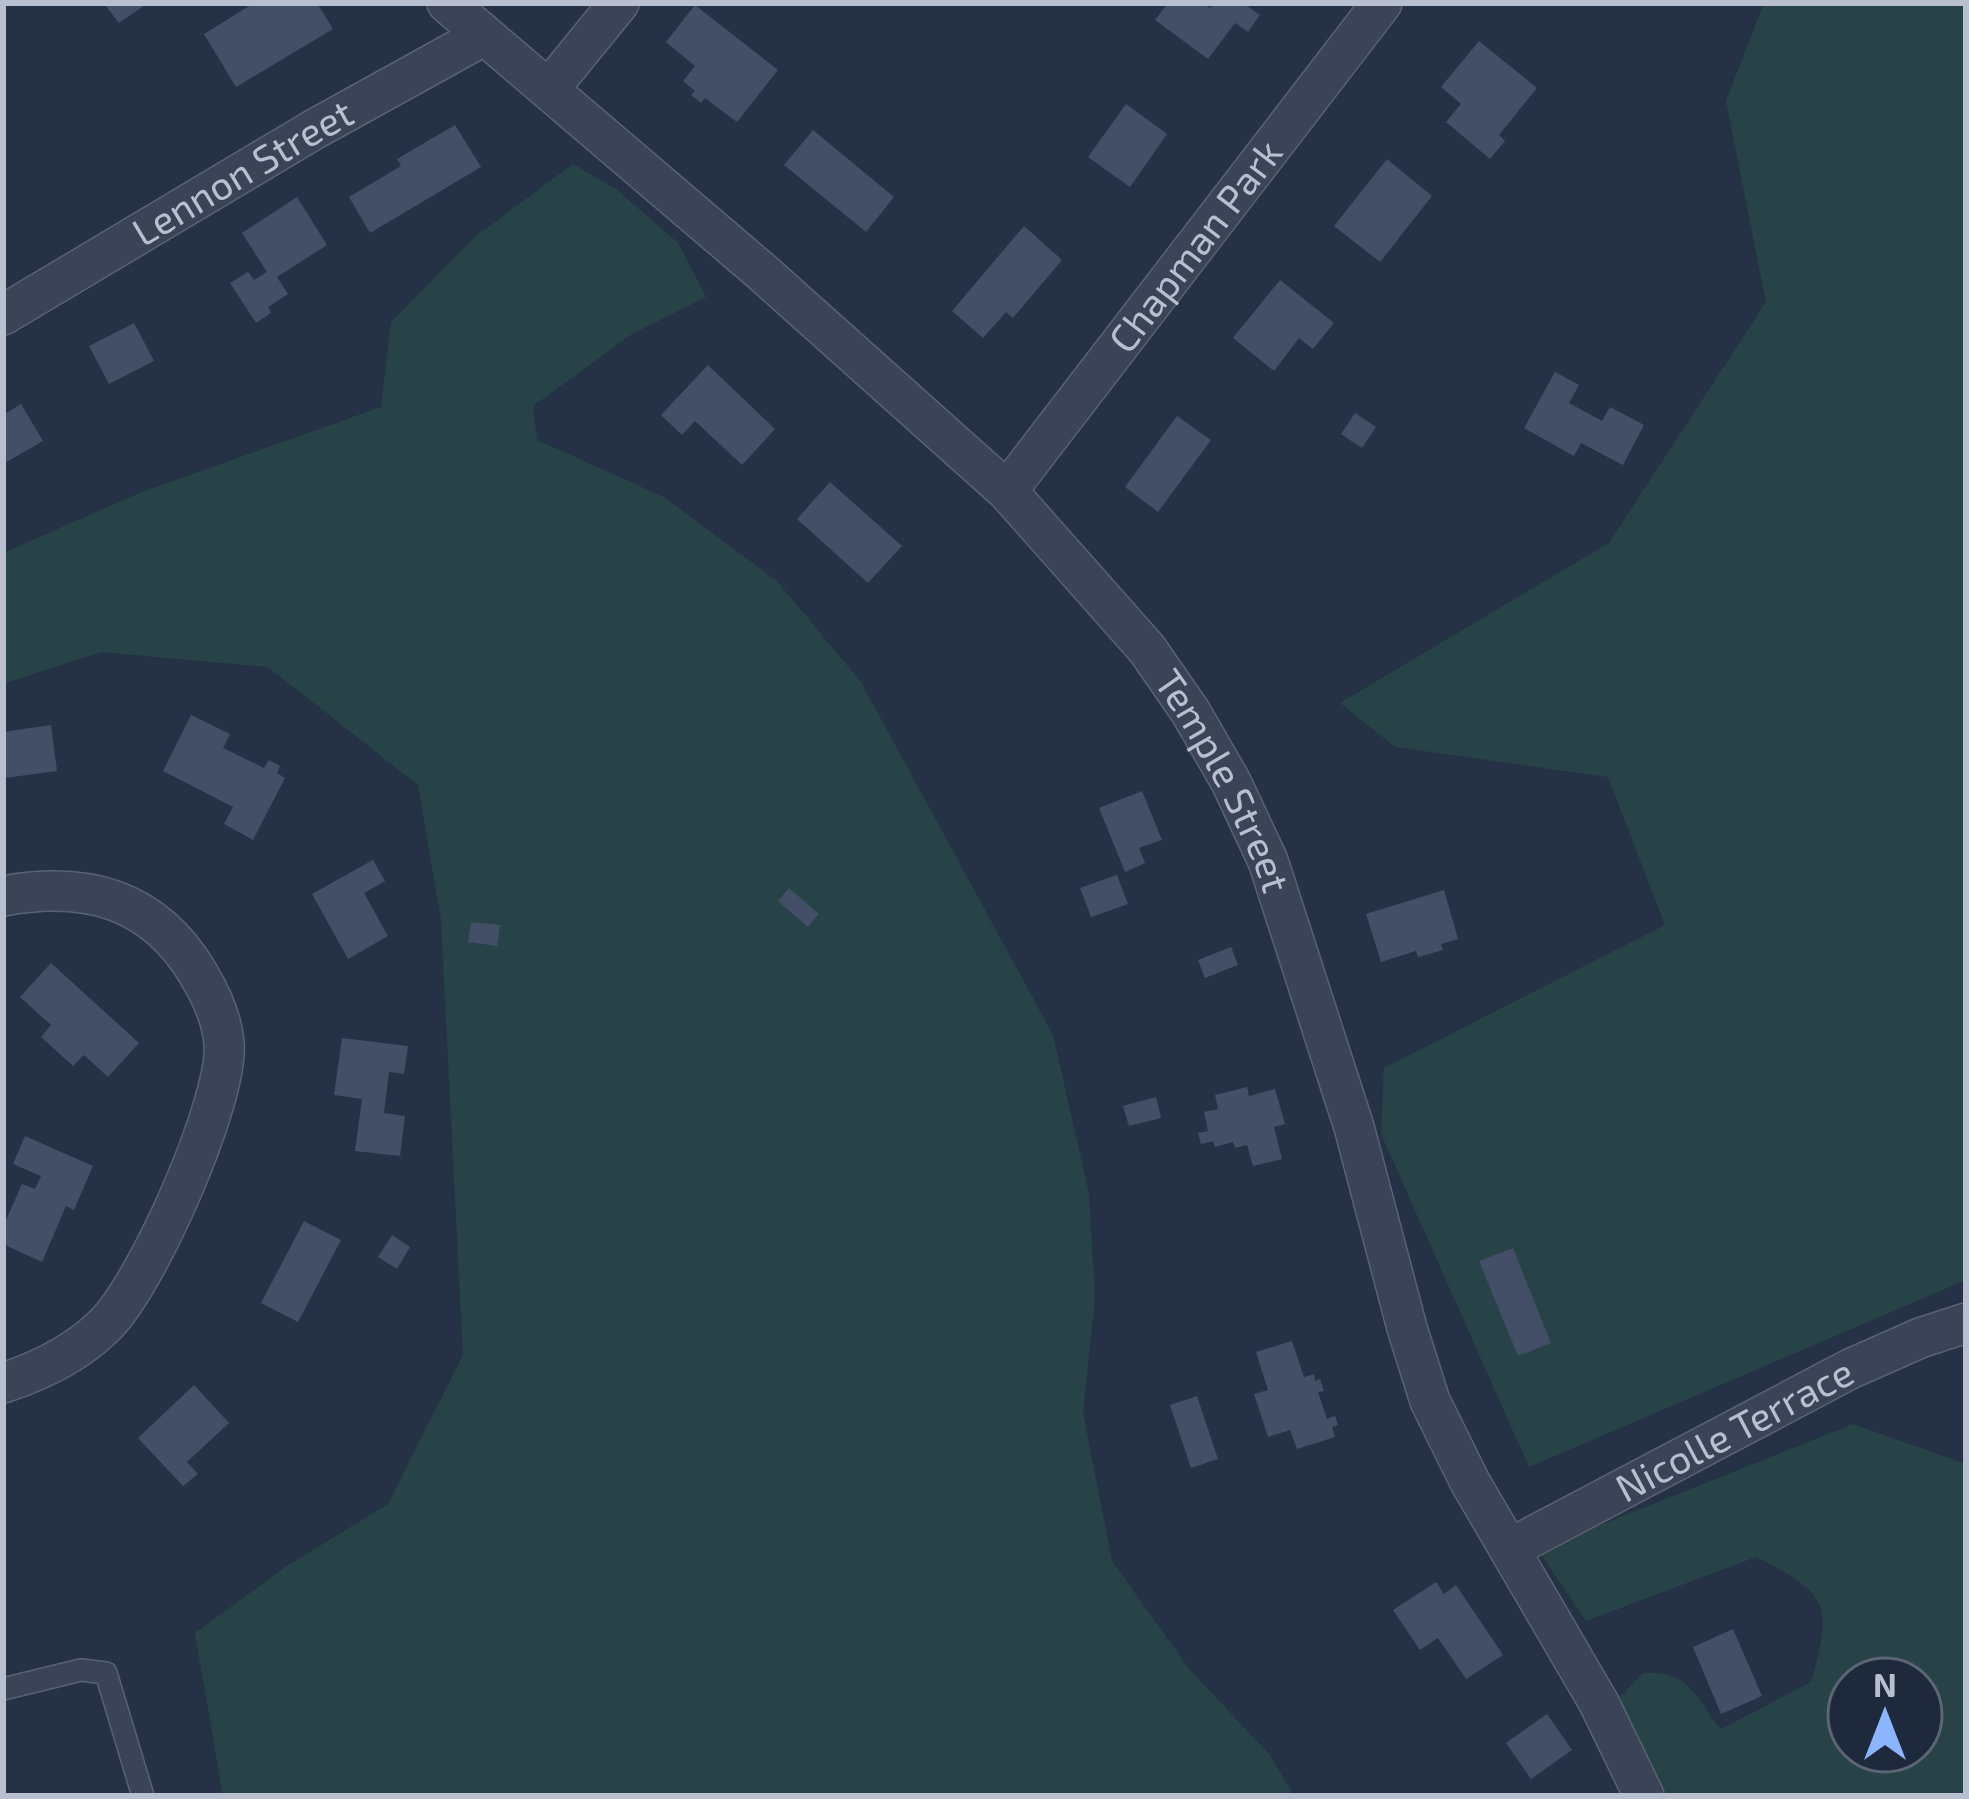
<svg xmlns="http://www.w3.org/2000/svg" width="1969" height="1799" font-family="'Exo 2',sans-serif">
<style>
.green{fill:#274347;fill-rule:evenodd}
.building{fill:#424f67}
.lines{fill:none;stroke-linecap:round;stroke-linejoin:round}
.lane-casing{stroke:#586273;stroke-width:24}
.street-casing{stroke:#586273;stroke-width:42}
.lane{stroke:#3a4456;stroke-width:21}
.street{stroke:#3a4456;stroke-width:39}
.labels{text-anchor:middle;stroke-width:9;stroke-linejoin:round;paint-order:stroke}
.street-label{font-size:39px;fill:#b8c0cf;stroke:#1e293b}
</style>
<rect width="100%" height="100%" fill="#253246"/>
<path class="green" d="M1764,3H1966V1280L1529,1467L1381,1134L1384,1068L1665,925L1608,777L1395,747L1340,703L1609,543L1766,302L1726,101Z
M573,164L617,190L678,243L706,297L632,334L533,406L537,440L664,497L777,581L861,682L1053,1035L1089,1194L1095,1298L1083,1413L1112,1561L1190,1670L1269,1754L1294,1796H223L195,1633L287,1566L388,1504L463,1355L441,920L418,785L268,667L101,652L3,684V553L142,492L381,407L391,322L475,237Z
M1853,1424L1966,1464V1796H1658L1620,1697L1643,1673C1691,1670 1694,1697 1721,1729L1811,1682C1833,1606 1829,1593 1756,1557L1586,1621L1538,1550ZM1849,1679H1921V1751H1849Z"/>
<path class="building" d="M110,3H148L119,23L106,6Z
M254,3H317L333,29L236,87L204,34Z
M1168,3H1203L1210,8L1214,3H1243L1260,15L1248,32L1235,23L1208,59L1155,20Z
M695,5L778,70L737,122L705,98L701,103L691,95L695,91L683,81L695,66L666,42Z
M1479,41L1537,88L1499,135L1505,141L1490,159L1446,122L1461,104L1441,87Z
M1126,104L1167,134L1130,187L1088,157Z
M455,125L481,167L370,233L349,197L401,166L397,159Z
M813,130L894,197L866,232L784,165Z
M1387,159L1432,196L1380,262L1334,226Z
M297,197L327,245L277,277L288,294L268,307L271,313L256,323L230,283L248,272L254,280L267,272L242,233Z
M1024,226L1062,260L1013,318L1006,312L983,338L952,311Z
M1280,280L1334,323L1313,349L1299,338L1274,371L1233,338Z
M134,323L154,361L109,384L89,346Z
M708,365L775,429L742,465L695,421L682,435L661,415Z
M1555,372L1579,385L1569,403L1602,421L1610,407L1644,425L1623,465L1581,443L1574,456L1524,428Z
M21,404L43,441L3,464V415Z
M1355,413L1376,427L1362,448L1341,434Z
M1177,416L1211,440L1158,512L1125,487Z
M830,482L902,546L868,583L797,519Z
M191,715L230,734L223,748L264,768L269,760L280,766L277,773L285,778L253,840L224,824L233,807L163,771Z
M51,725L57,771L5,778L3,732Z
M1142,791L1162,840L1139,848L1145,863L1125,872L1099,808Z
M373,860L385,881L364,893L388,936L348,959L312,894Z
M1117,875L1128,904L1091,917L1080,888Z
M789,888L819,914L808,927L778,901Z
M1444,890L1458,939L1441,944L1443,950L1418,957L1416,951L1381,962L1366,914Z
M471,922L500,925L497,946L468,942Z
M1231,947L1238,965L1205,978L1198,960Z
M51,963L139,1043L108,1077L84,1055L73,1066L41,1037L51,1025L20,997Z
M342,1038L408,1046L404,1074L389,1072L384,1113L405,1116L400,1156L355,1151L362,1099L334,1095Z
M1247,1087L1249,1096L1275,1089L1285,1124L1274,1127L1282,1159L1253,1166L1247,1145L1235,1148L1233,1142L1215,1147L1213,1141L1201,1144L1198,1133L1208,1131L1204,1112L1218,1109L1215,1095Z
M1156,1097L1161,1118L1129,1126L1123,1106Z
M25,1136L93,1166L74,1210L66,1206L42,1262L3,1244V1227L22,1184L35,1189L41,1176L13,1164Z
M304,1221L341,1240L298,1322L261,1303Z
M392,1235L410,1247L397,1269L378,1257Z
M1513,1248L1551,1343L1518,1356L1479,1261Z
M1292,1341L1304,1377L1314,1374L1315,1381L1320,1379L1324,1391L1318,1392L1327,1419L1335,1416L1338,1425L1332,1427L1335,1437L1297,1449L1290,1430L1268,1437L1254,1394L1268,1390L1256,1352Z
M194,1385L229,1423L187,1462L198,1474L183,1486L138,1438Z
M1197,1396L1218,1459L1191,1468L1170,1405Z
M1436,1582L1444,1594L1456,1585L1503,1655L1466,1679L1438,1638L1420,1650L1393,1610Z
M1733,1629L1762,1696L1721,1714L1693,1647Z
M1547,1714L1572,1750L1531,1779L1506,1743Z"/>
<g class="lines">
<g class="lane-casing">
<path id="lane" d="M3,1689L81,1670L106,1673L143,1796"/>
</g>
<g class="street-casing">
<g id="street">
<path id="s1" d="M447,3L762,272L1007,491L1147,649L1190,711L1231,782L1268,861L1354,1127L1407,1328L1430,1401L1470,1482L1599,1703L1644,1796"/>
<path d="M549,89L619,3"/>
<path id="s2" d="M3,315L313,130L483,36"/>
<path id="s3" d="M1007,491L1382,3"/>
<path d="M3,896C86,881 154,898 199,975C211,995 222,1019 224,1043C229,1100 147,1284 105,1325C77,1353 40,1371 3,1383"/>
<path id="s4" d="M1509,1549L1850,1369L1920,1338L1966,1323"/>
</g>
</g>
<use href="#lane" class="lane"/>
<use href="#street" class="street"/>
</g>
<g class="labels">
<g class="street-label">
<text dy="14" stroke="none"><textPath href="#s2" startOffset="279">Lennon Street</textPath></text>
<text dy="14" stroke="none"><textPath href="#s3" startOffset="309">Chapman Park</textPath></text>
<text dy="14" stroke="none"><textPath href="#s1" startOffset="1107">Temple Street</textPath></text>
<text dy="14" stroke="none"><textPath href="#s4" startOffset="255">Nicolle Terrace</textPath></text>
</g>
</g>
<rect width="1969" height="1799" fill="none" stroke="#b8c0cf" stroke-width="12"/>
<g transform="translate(1885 1715)"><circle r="57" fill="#1e293b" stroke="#5c6576" stroke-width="3"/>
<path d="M0-9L21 45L0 30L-21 45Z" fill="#8cb5ff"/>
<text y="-18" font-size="33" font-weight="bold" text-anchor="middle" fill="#b8c0cf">N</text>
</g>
</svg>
